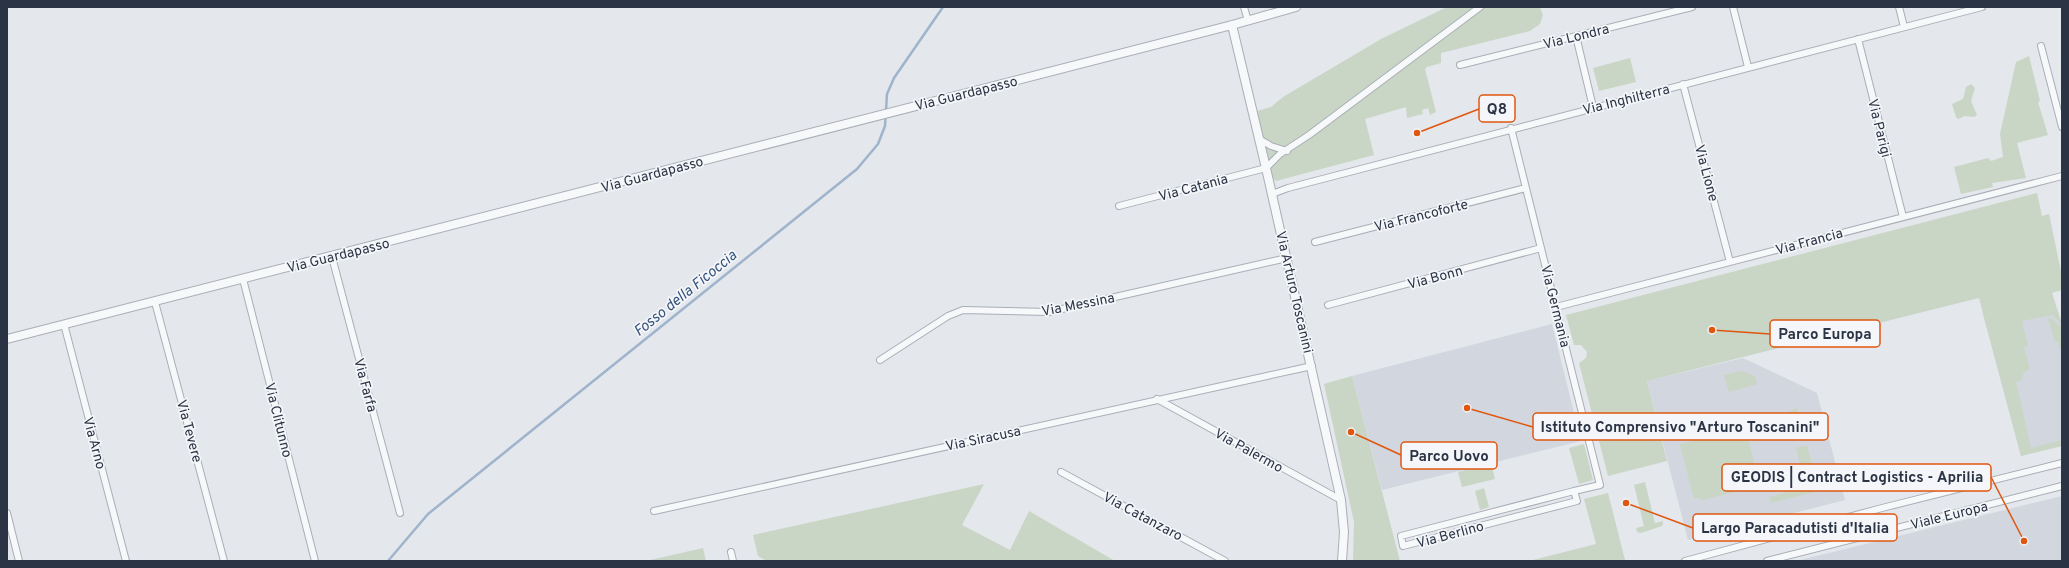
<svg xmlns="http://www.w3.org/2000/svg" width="2069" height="568" font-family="Overpass,sans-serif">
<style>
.built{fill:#d2d6de}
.green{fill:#c9d6c5}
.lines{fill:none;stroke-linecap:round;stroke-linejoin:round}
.stream{stroke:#9fb4cc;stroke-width:2.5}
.minor-casing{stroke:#a9aeb7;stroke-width:8}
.tertiary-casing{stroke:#a9aeb7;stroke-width:10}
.minor{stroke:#f7f8fa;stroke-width:6}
.tertiary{stroke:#f7f8fa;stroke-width:8}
.labels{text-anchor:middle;stroke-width:3.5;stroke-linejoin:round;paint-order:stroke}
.street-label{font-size:14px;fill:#2b3445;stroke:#f4f6f9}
.water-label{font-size:15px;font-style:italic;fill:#34527a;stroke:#f4f6f9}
.leader{fill:none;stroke:#df570f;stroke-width:1.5}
.callout-dot{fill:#df570f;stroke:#f4f6f9;stroke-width:1.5}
.callout{fill:#f4f6f9;stroke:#df570f;stroke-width:1.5}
.callout-label{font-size:15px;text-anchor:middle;font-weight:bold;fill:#2b3445}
</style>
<rect width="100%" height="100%" fill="#e4e7ec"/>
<path class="built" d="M2052,293L2059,320L2062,319V446L2021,456L1982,311Z
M1552,324L1581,441L1382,490L1352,376Z
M1743,358L1817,393L1845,500L1688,540L1647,381Z
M2062,496V561H1796Z"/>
<path class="green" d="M1447,7H1540L1543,15L1540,24L1530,31L1441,53V63L1427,67L1425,69L1436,112L1430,115L1428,108L1422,110L1423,114L1407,118L1406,107L1365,119L1374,155L1276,181L1273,178L1257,111L1271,107L1283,97L1381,39Z
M2029,56L2040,101L2038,102L2048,135L2017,143L2026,178L1992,183L1993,187L1961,194L1954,167L1988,158L1991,161L2003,157L2000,134L2016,62Z
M1630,58L1636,82L1599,91L1593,68Z
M1971,84L1975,88L1971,101L1977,115L1974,117L1965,116L1958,119L1956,117L1952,104L1963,99L1966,87Z
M2037,193L2042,216L2049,214L2062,276V290L2052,293L2062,324L2052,315L2022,321L2028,346L2024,348L2030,369L2024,372L2021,381L2016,382L2031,448L2062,440V446L2021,456L1979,298L1647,381L1667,461L1608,476L1579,363L1586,358L1587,352L1581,345H1574L1566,315Z
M2051,318L2062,328V348L2060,349L2058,342H2055L2048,319Z
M1742,371L1755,376L1757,384L1729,392L1724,375Z
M1352,376L1400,561H1353L1354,522L1324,384Z
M1797,408L1804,434L1790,438L1784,414Z
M1742,428L1747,432L1759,486L1702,500L1698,498L1694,499L1680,444Z
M1584,444L1593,480L1579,484L1569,448Z
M1807,445L1817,484L1822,487L1819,491L1771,503L1769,497L1806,487L1796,448Z
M1491,463L1495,479L1462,487L1458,472Z
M1645,482L1655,523L1663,521V523L1662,526L1641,533L1637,532L1636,528L1644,526L1634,485Z
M984,484L962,525L1010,550L1029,511L1115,561H767L758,556L753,535Z
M1484,488L1489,507L1480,510L1475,491Z
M1608,493L1625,560L1529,561L1596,544L1584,499Z
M703,548L706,561H646Z"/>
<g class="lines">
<path class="stream" d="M388,561L428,514L857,169L878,144L885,126L887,94L894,78L943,7"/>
<g class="minor-casing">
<path id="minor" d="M1244,7L1248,21
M1733,7L1748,67
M1899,7L1904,27
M1576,36L1593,107
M1858,39L1903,217
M2041,46L2062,127
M1460,65L1692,7
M1683,84L1730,262
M1511,128L1600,485L1574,491
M1259,139L1271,146L1287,151
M1272,194L1288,188L1982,7
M1119,206L1266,168L1280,154L1309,135L1480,7
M1315,242L1526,188
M332,257L400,513
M243,279L315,561
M155,302L224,561
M1328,305L1541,248
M1556,307L2062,176
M64,324L126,561
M880,360L948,316L963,310L1049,312L1287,258
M1157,399L1341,500
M1061,472L1225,561
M1574,491L1577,501L1403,546L1401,536Z
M654,511L1312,366
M7,513L19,561
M731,552L733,561
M1685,561L1882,508L2062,463
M1767,561L2062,486"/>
</g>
<g class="tertiary-casing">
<path id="tertiary" d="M1232,25L1266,168L1341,500L1344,532L1342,561
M7,339L1232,25L1296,7"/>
</g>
<use href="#minor" class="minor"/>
<use href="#tertiary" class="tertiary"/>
</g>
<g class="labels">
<g class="street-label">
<text transform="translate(1576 36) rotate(-14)" y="5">Via Londra</text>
<text transform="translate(966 93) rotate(-14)" y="5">Via Guardapasso</text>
<text transform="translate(1626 99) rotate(-14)" y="5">Via Inghilterra</text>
<text transform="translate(1880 128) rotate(76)" y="5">Via Parigi</text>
<text transform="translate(1707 173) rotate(75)" y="5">Via Lione</text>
<text transform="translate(652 174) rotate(-15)" y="5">Via Guardapasso</text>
<text transform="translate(1193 187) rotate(-15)" y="5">Via Catania</text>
<text transform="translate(1421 215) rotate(-14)" y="5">Via Francoforte</text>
<text transform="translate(1809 241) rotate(-15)" y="5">Via Francia</text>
<text transform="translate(338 255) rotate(-14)" y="5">Via Guardapasso</text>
<text transform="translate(1435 277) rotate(-15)" y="5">Via Bonn</text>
<text transform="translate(1295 292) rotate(77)" y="5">Via Arturo Toscanini</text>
<text transform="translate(1078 304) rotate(-11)" y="5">Via Messina</text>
<text transform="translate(1556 306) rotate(76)" y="5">Via Germania</text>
<text transform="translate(366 385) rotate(75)" y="5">Via Farfa</text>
<text transform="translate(279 420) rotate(76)" y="5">Via Clitunno</text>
<text transform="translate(190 431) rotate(75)" y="5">Via Tevere</text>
<text transform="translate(983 438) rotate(-12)" y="5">Via Siracusa</text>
<text transform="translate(95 443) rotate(75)" y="5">Via Arno</text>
<text transform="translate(1249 450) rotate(29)" y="5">Via Palermo</text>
<text transform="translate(1949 515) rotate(-14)" y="5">Viale Europa</text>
<text transform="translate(1143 516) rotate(28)" y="5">Via Catanzaro</text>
<text transform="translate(1450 534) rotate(-15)" y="5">Via Berlino</text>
</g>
<g class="water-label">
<text transform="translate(685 293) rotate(-39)" y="5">Fosso della Ficoccia</text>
</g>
</g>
<path class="leader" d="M1417 133L1479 109M1712 330L1770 334M1467 408L1533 427M1351 432L1401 455M2024 541L1991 477M1626 503L1693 528"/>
<g class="callout-dot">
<circle cx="1417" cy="133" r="4"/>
<circle cx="1712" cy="330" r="4"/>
<circle cx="1467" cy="408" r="4"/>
<circle cx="1351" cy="432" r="4"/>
<circle cx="2024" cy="541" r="4"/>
<circle cx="1626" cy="503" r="4"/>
</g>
<g class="callout">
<rect x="1479" y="95" width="36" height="27" rx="4"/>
<rect x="1770" y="320" width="110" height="27" rx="4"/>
<rect x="1533" y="413" width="295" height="27" rx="4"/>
<rect x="1401" y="442" width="96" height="27" rx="4"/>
<rect x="1722" y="464" width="269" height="27" rx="4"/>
<rect x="1693" y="514" width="204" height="27" rx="4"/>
</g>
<g class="callout-label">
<text x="1497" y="114">Q8</text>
<text x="1825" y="339">Parco Europa</text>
<text x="1680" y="432">Istituto Comprensivo "Arturo Toscanini"</text>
<text x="1449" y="461">Parco Uovo</text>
<text x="1857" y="482">GEODIS | Contract Logistics - Aprilia</text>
<text x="1795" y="533">Largo Paracadutisti d'Italia</text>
</g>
<rect width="2069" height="568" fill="none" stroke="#2b3445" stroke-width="16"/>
</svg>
